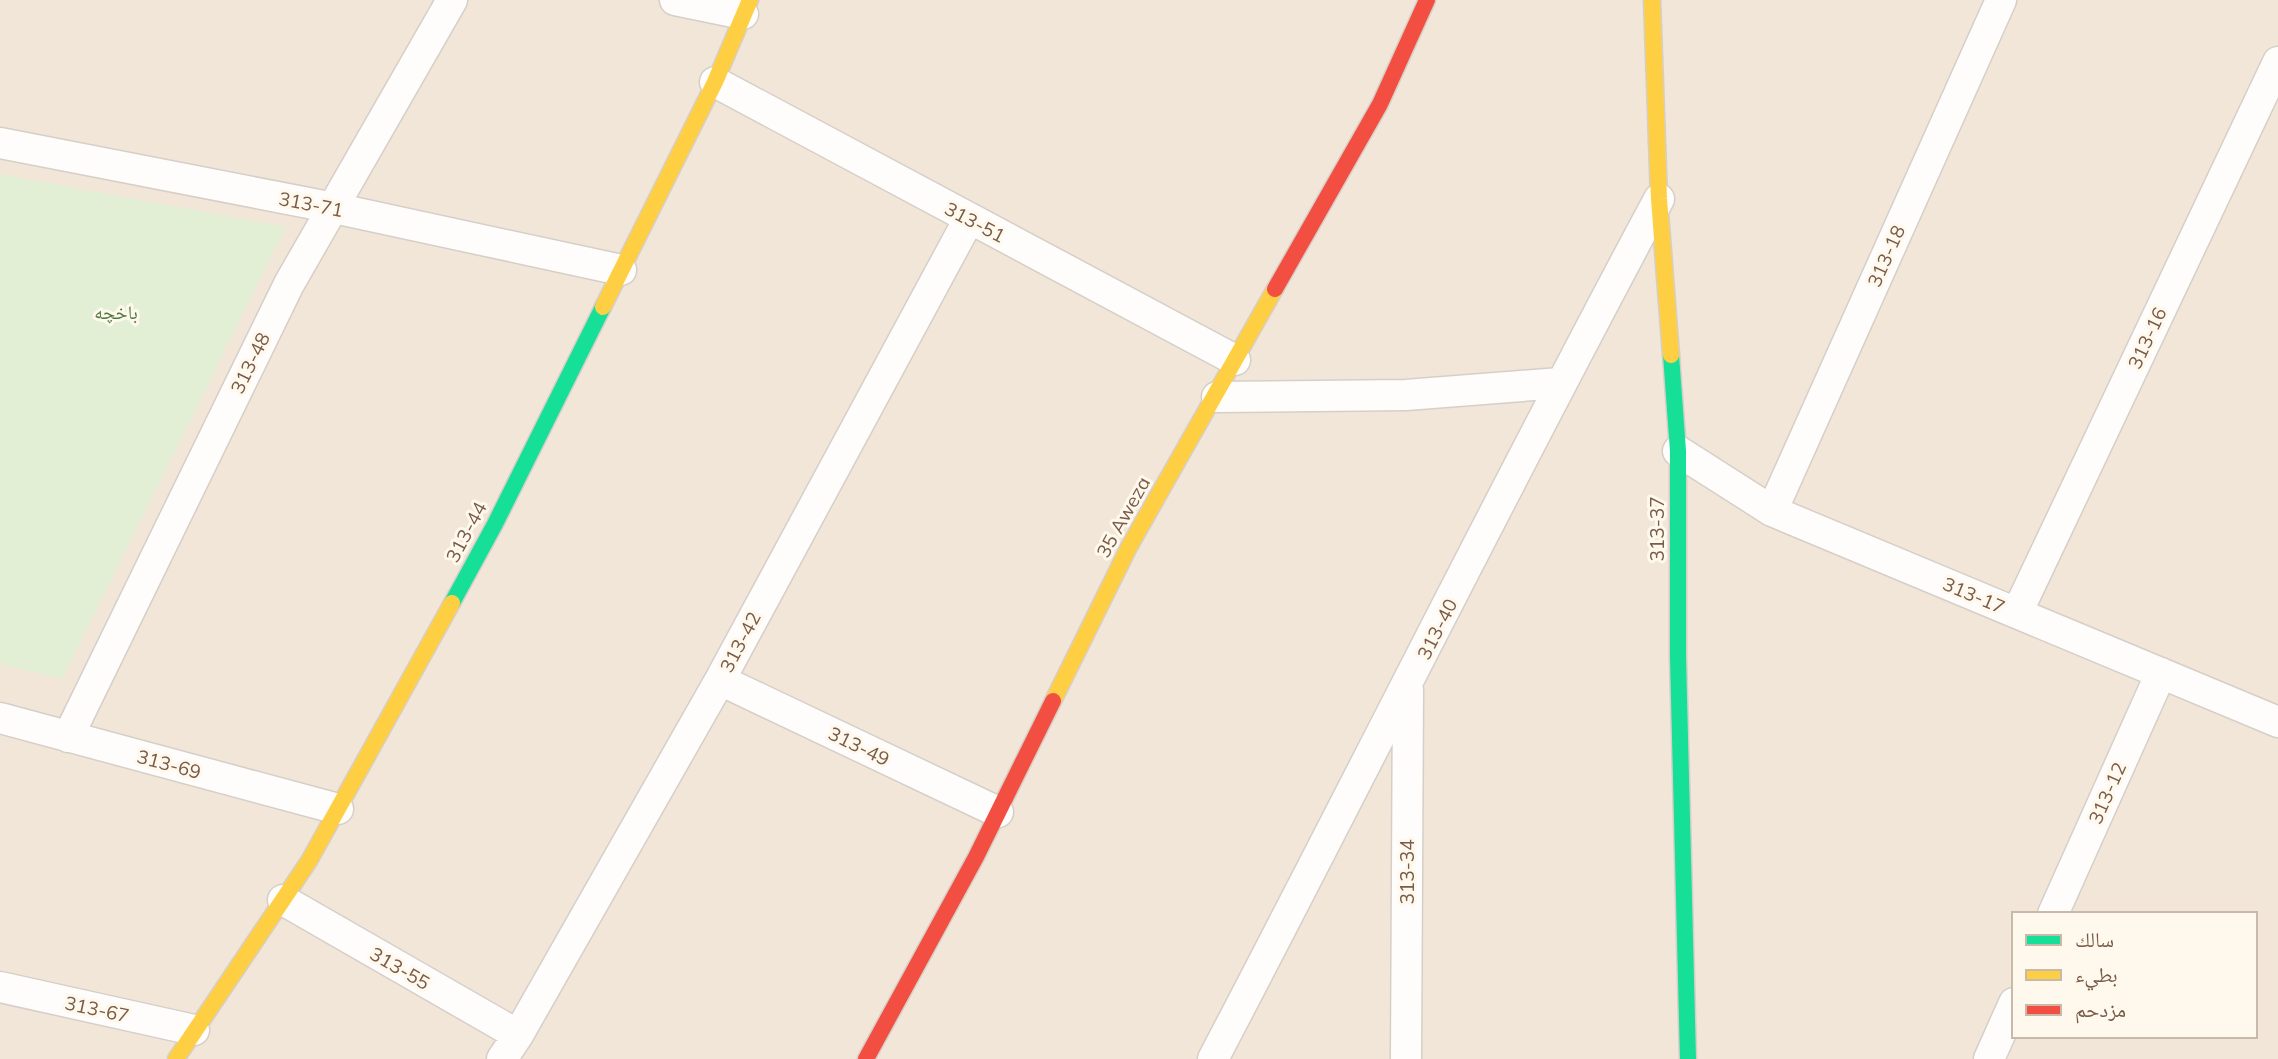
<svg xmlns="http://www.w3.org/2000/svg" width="2278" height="1059" font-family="Mulish,'Noto Naskh Arabic',sans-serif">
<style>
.residential{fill:#f1e6d8;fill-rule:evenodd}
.green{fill:#e3efd4}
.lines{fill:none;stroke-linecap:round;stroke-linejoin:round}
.street-casing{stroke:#d6cfc8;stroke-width:33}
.fast-casing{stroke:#d7cfc7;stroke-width:19}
.slow-casing{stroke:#d7cfc7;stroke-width:19}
.jam-casing{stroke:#d7cfc7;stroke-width:19}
.street{stroke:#fefdfc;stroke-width:30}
.fast{stroke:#16e098;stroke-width:16}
.slow{stroke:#ffcf43;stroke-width:16}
.jam{stroke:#f24e42;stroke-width:16}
.labels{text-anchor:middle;stroke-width:6;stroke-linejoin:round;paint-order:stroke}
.street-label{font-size:19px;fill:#785b48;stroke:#fff8ed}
.park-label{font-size:19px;fill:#4c793d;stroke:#fff8ed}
</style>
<rect width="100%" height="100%" fill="#f7f3eb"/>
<path class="residential" d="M0,0H2278V1059H0ZM2014,914H2255V1036H2014Z"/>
<path class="green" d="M0,174L286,227L62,679L0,664Z"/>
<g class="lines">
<g class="street-casing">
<path id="street" d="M675,0L743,14
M715,82L1235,360
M0,143L334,208L621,270
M1217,397L1406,395L1560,383
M1678,451L1772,511L2278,722
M1772,511L2001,0
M2017,613L2278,62
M720,680L998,812
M0,718L338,809
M68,737L289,284L452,0
M283,900L518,1035
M2053,914L2161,673
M0,987L194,1030
M502,1059L518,1035L720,680L969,219
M1213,1059C1363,773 1506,484 1659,199
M1406,1059L1408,690
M1989,1059L2014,1003"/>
</g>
<g class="fast-casing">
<path id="fast" d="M1671,355L1678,451V657L1688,1059
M452,603L495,524L603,307"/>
</g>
<g class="slow-casing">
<path id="slow" d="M1652,0L1659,199L1671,355
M603,307L715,82L750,0
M1053,701L1129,547L1275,289
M176,1059L309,861L452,603"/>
</g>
<g class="jam-casing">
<path id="jam" d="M1275,289L1380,104L1427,0
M866,1059L976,857L1053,701"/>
</g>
<use href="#street" class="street"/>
<use href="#fast" class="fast"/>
<use href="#slow" class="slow"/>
<use href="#jam" class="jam"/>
</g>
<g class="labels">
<g class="street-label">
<text transform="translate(311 204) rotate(11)" y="7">313-71</text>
<text transform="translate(975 222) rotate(28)" y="7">313-51</text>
<text transform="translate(1886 256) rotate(-66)" y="7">313-18</text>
<text transform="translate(2147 338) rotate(-65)" y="7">313-16</text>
<text transform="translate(250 363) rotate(-64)" y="7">313-48</text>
<text transform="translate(1123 517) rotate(-61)" y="7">35 Aweza</text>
<text transform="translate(1657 529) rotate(-90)" y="7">313-37</text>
<text transform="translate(466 532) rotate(-62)" y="7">313-44</text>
<text transform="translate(1974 595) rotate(23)" y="7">313-17</text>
<text transform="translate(1437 629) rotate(-63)" y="7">313-40</text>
<text transform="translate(740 642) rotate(-62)" y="7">313-42</text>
<text transform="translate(859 746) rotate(26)" y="7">313-49</text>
<text transform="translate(169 764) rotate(15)" y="7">313-69</text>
<text transform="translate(2107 793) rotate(-66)" y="7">313-12</text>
<text transform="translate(1407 872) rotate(-90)" y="7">313-34</text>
<text transform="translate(400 968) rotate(30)" y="7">313-55</text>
<text transform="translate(97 1009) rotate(12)" y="7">313-67</text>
</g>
<g class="park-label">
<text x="116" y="319">باخچە</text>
</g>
</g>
<rect x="2012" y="912" width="245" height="126" fill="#fff8ed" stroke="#c9b9ab" stroke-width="2"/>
<rect x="2026" y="935" width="35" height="10" fill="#16e098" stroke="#c9b9ab" stroke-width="2"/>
<text x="2075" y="947" font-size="21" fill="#785b48">سالك</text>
<rect x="2026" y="970" width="35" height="10" fill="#ffcf43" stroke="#c9b9ab" stroke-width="2"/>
<text x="2075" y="982" font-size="21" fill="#785b48">بطيء</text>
<rect x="2026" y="1005" width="35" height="10" fill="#f24e42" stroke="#c9b9ab" stroke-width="2"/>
<text x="2075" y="1017" font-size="21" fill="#785b48">مزدحم</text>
</svg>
